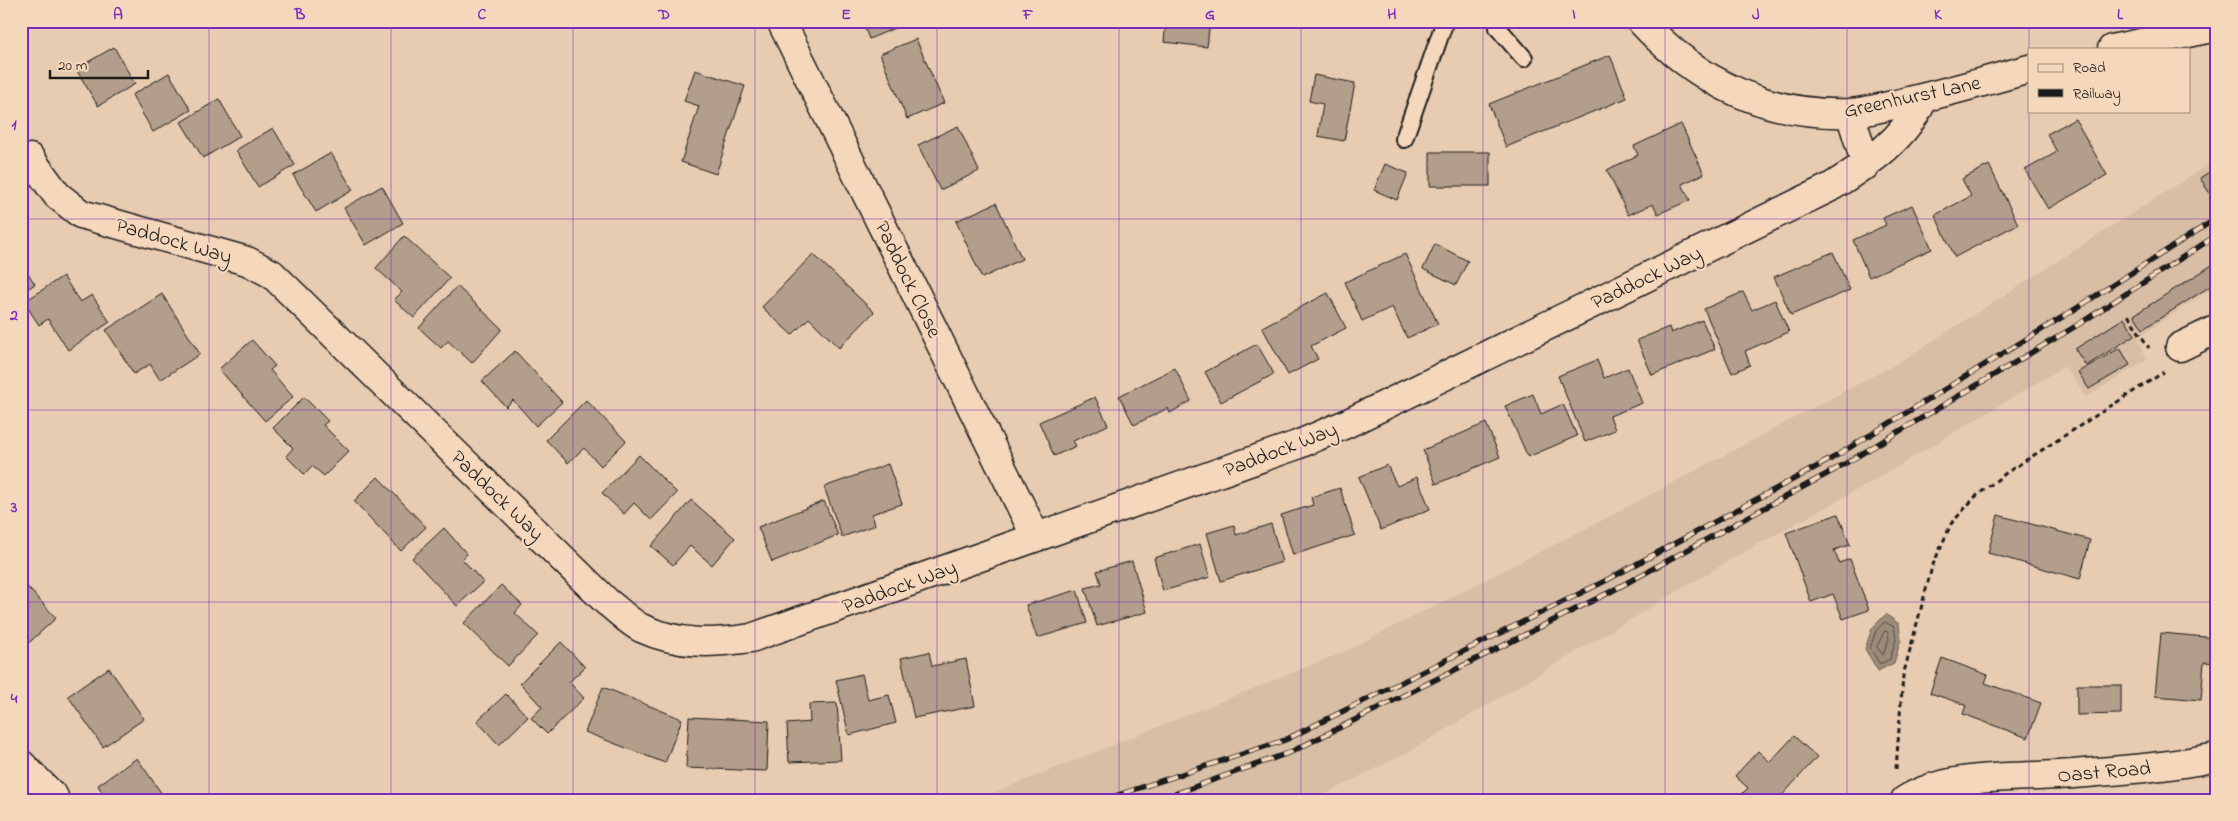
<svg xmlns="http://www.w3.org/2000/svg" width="2238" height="821" font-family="'Indie Flower',sans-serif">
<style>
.built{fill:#d8bea5}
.water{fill:#9d8b7a;stroke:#695f54}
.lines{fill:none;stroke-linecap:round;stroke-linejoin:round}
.shore{stroke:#504842;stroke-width:1}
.building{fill:#b29e8a;stroke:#1c1c1c}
.service-casing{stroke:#1c1c1c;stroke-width:20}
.minor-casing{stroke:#1c1c1c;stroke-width:31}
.path{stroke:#1c1c1c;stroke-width:3;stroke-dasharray:5 4;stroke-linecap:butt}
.service{stroke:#f5d7bb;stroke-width:16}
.minor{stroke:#f5d7bb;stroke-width:28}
.rail-casing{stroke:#1c1c1c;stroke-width:5.5}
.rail{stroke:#f5d7bb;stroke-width:4;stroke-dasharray:11;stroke-linecap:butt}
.grid{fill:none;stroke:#7b2cbf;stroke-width:1;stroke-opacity:0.55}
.labels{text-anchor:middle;stroke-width:4.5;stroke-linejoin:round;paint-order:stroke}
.street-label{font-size:21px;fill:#1c1c1c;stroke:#f5d7bb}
.neatline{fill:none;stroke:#7b2cbf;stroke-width:2}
.grid-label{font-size:16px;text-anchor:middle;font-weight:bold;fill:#7b2cbf}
</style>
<rect width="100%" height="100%" fill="#e8ccb1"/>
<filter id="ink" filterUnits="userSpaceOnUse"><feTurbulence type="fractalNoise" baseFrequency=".02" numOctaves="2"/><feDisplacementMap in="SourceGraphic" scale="10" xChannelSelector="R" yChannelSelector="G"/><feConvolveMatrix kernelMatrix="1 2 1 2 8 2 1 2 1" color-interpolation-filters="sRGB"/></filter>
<g filter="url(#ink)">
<path class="built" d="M2217,159V285L2138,337L2147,360L2086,397L2065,366L1875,480L1730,560L1410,751L1314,800H976L1346,651L1612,515L1903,360Z"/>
<path class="water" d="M1886,614L1899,624L1901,639L1894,663L1878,671L1865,649L1872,628Z"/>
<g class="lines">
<path class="shore" d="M1885,622L1894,627L1896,639L1890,659L1880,664L1870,648L1876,631Z
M1885,631L1888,632L1889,639L1883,655L1877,647Z"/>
</g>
<path class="building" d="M862,21H911L869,39Z
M1166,21H1210L1207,47L1164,42Z
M1789,21H1814L1811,30Z
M916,39L944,103L907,119L880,54Z
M114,47L135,84L98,106L76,69Z
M1610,55L1627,98L1506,147L1489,104Z
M695,70L745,86L716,174L681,162L699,106L684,101Z
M169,73L191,110L153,132L132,95Z
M1314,75L1355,83L1344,141L1318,136L1323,104L1309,101Z
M219,99L240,136L203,158L181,122Z
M2075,119L2107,175L2048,209L2025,170L2057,152L2047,134Z
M1681,124L1704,174L1682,184L1690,200L1658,214L1653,204L1628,215L1607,170L1638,155L1634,146Z
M958,126L979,171L940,190L918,145Z
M273,128L295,165L258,187L236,150Z
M1430,152H1490V186H1430Z
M331,153L353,190L316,212L293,175Z
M1385,164L1408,173L1397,200L1374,190Z
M1989,165L2018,224L1955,257L1935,215L1971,196L1962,179Z
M2217,167V195L2212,197L2200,178Z
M382,186L403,223L366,245L344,208Z
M996,203L1022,259L982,278L956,221Z
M1912,205L1932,249L1869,277L1853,240L1886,225L1883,218Z
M404,236L450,278L414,318L394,300L402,292L376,268Z
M1435,244L1468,261L1456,285L1423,269Z
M1833,252L1850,290L1791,315L1774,277Z
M813,254L874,312L839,348L809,318L792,335L762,307Z
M1405,254L1438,324L1407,338L1392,307L1362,321L1345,282Z
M2217,262V282L2143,329L2134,315Z
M21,263L35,284L21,293Z
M63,276L80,302L92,295L110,322L68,350L48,319L39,325L24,302Z
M457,286L502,329L472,363L448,341L441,348L419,328Z
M1743,292L1752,310L1775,300L1789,332L1745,351L1750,365L1732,373L1704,309Z
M1328,293L1346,328L1311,346L1318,359L1288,375L1262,327Z
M162,294L200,354L160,380L150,364L134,374L106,330Z
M2124,318L2135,335L2086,366L2075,349Z
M1702,320L1715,349L1652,375L1637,340L1669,327L1671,333Z
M252,340L275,366L270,370L293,397L265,421L219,369Z
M1257,344L1274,374L1221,402L1205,372Z
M2120,348L2130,365L2089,389L2078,372Z
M515,351L562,402L536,426L513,400L506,407L482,381Z
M1597,360L1604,378L1628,368L1642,403L1610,416L1615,430L1585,442L1558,376Z
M1175,368L1191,401L1170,413L1168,408L1134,425L1119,396Z
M1533,394L1541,414L1563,404L1577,436L1528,457L1505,406Z
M304,397L328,421L323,425L349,451L324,476L312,466L304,474L286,456L293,448L273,428Z
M1095,397L1108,425L1073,441L1076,446L1054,456L1039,422Z
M586,400L626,441L601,466L584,448L568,463L546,440Z
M1486,423L1500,457L1436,484L1423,450Z
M639,455L677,493L651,520L634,503L624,514L602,493Z
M888,464L902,504L872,514L875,525L842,537L824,487Z
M1387,465L1397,486L1417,477L1430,509L1381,530L1359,477Z
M378,477L426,527L401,551L354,501Z
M1340,488L1355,535L1293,555L1281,515L1313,505L1311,497Z
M691,500L735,538L712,565L690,546L673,565L651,546Z
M824,501L838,535L772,562L758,527Z
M1838,514L1850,545L1834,550L1839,563L1850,559L1869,610L1843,619L1833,594L1811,602L1786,533Z
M1998,515L2090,540L2080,579L1988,553Z
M1271,524L1282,562L1221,581L1207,533L1234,525L1236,535Z
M444,528L467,554L462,559L483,582L457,606L412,558Z
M1200,544L1210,577L1163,591L1154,558Z
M1132,561L1147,612L1097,626L1085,588L1101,584L1097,571Z
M21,580L56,618L21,650Z
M501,585L522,605L515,613L538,635L508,666L464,623Z
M1077,590L1087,623L1037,638L1026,605Z
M2161,633L2217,638V663L2204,662L2201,700L2155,696Z
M561,642L585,667L569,682L584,698L547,734L531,718L542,707L520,683Z
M929,652L932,666L966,659L975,706L914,718L901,658Z
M1942,658L1988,675L1985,683L2041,703L2028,738L1963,714L1966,705L1930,693Z
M109,668L144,719L103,747L68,696Z
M862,674L868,700L889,695L896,723L849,735L836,680Z
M2077,685H2121V714L2077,715Z
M603,687L682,719L665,763L585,732Z
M506,694L528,717L499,745L477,721Z
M837,703L841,760L789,762L787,724L810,722L809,704Z
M689,717L769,721L767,771L686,768Z
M1794,736L1817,757L1778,800H1736L1748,788L1735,776L1758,751L1770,762Z
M137,758L166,800H106L98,785Z"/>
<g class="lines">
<g class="service-casing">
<path id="service" d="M1498,21V28L1524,58
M1404,139L1445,21"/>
</g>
<g class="minor-casing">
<path id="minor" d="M781,21L1036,537
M1641,21C1697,82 1765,116 1849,113C1866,112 1884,107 1901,103C1944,93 1987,81 2029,69
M2112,49L2217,27
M1850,113L1866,165
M30,158L57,195L81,214L247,261L272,274L607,602C618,610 629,622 641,628C679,645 712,644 751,638L1297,445L1346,424L1831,187C1869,163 1904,140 1924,98
M2180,347L2217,329
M21,764L54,797
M1905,800C1946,774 2010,778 2058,775C2111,771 2164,768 2217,757"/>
</g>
<path class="path" d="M2128,315L2149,348
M1896,769L1903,676L1932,567L1951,524L1975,497L2006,473L2164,372"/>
<use href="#service" class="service"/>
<use href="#minor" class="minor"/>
<g class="rail-casing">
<path id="rail" d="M1103,800L1285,740L1605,581L1831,459L2069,313L2217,218
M1158,800L1291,752L1610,592L1836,469L2076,326L2217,235"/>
</g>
<use href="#rail" class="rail"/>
</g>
</g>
<path class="grid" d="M209,21V800M391,21V800M573,21V800M755,21V800M937,21V800M1119,21V800M1301,21V800M1483,21V800M1665,21V800M1847,21V800M2029,21V800M21,219H2217M21,410H2217M21,602H2217"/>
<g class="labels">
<g class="street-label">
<text transform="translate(1912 96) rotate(-12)" y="7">Greenhurst Lane</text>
<text transform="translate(174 240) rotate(16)" y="7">Paddock Way</text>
<text transform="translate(1646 277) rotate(-26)" y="7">Paddock Way</text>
<text transform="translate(909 279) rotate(64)" y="7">Paddock Close</text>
<text transform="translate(1280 449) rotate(-21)" y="7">Paddock Way</text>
<text transform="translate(498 495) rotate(44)" y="7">Paddock Way</text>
<text transform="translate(899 586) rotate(-20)" y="7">Paddock Way</text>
<text transform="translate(2104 771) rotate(-5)" y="7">Oast Road</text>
</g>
</g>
<rect width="2238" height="821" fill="none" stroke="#f5d7bb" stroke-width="55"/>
<rect x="2028" y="48" width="162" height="65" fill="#f5d7bb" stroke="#9e8c7b"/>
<rect x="2038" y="64" width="25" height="8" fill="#f5d7bb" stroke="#9e8c7b"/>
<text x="2073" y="72" font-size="15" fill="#1c1c1c">Road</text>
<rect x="2038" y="89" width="25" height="8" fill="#1c1c1c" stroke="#9e8c7b"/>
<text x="2073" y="98" font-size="15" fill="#1c1c1c">Railway</text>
<path d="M50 70v8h98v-8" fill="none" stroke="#1c1c1c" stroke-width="2.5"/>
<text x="58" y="70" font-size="15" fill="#1c1c1c" stroke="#f5d7bb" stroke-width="4" paint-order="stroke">20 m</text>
<rect x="28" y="28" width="2182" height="766" class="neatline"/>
<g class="grid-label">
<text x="118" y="19">A</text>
<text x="300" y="19">B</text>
<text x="482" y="19">C</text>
<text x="664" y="19">D</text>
<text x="846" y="19">E</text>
<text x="1028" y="19">F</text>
<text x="1210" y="19">G</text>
<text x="1392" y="19">H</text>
<text x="1574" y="19">I</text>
<text x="1756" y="19">J</text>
<text x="1938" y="19">K</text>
<text x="2120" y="19">L</text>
<text x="14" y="129">1</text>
<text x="14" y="320">2</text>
<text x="14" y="512">3</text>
<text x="14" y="703">4</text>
</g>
</svg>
